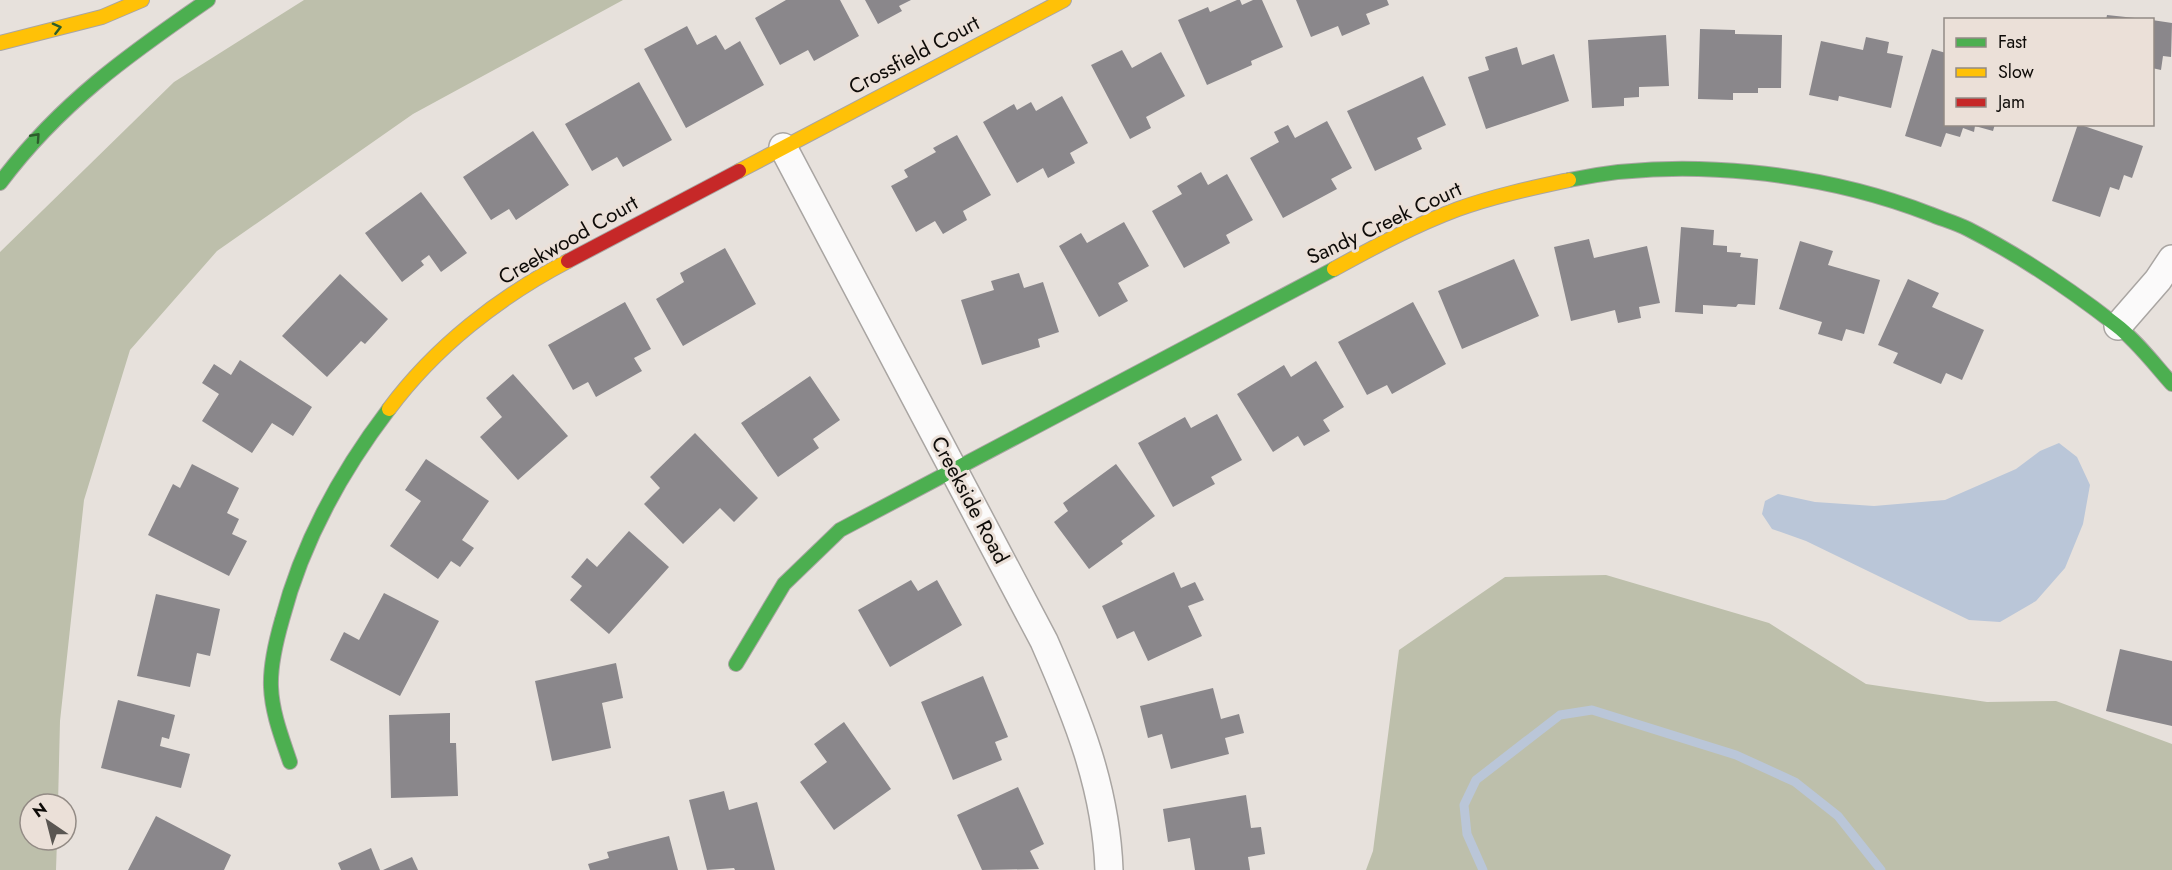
<svg xmlns="http://www.w3.org/2000/svg" width="2172" height="870" font-family="Jost,sans-serif">
<style>
.forest{fill:#bdbfab}
.water{fill:#bac6d8}
.lines{fill:none;stroke-linecap:round;stroke-linejoin:round}
.stream{stroke:#bac6d8;stroke-width:9}
.building{fill:#8a878b}
.street-casing{stroke:#a9a5a2;stroke-width:30}
.fast-casing{stroke:#a9a5a2;stroke-width:16}
.slow-casing{stroke:#a9a5a2;stroke-width:16}
.jam-casing{stroke:#a9a5a2;stroke-width:16}
.street{stroke:#fbfafa;stroke-width:27}
.fast{stroke:#4caf50;stroke-width:14}
.slow{stroke:#ffc107;stroke-width:14}
.jam{stroke:#c62828;stroke-width:14}
.oneway{stroke:#2d5d2c}
.labels{text-anchor:middle;stroke-width:6;stroke-linejoin:round;paint-order:stroke}
.street-label{font-size:21px;fill:#0e0b08;stroke:#ebe0d8}
</style>
<rect width="100%" height="100%" fill="#e7e1dc"/>
<path class="forest" d="M304,0H623L413,114L217,251L130,350L84,500L60,721L58,804H30V840H57L56,870H0V252L174,82Z
M1606,575L1769,623L1866,684L1987,702L2056,701L2172,744V870H1366L1373,851L1399,650L1505,577Z"/>
<path class="water" d="M2059,443L2077,457L2090,485L2083,524L2065,568L2036,601L2000,622L1969,620L1806,541L1772,529L1762,514L1765,501L1778,494L1815,502L1874,506L1945,500L2016,469L2040,451Z"/>
<g class="lines">
<path class="stream" d="M1483,870L1467,834L1464,805L1476,780L1560,715L1592,710L1736,755L1795,782L1838,816L1881,870"/>
</g>
<path class="building" d="M786,0H840L859,36L814,61L808,50L780,65L755,18Z
M865,0H911L899,6L902,11L878,24Z
M1237,0H1240L1242,5L1253,0H1262L1283,47L1251,61L1252,65L1207,85L1178,20L1208,7L1210,12Z
M1296,0H1387L1389,5L1366,14L1370,24L1342,36L1338,26L1311,37Z
M2107,15L2135,18V20H2106Z
M2152,20L2172,23L2171,57L2163,56L2161,70L2152,68Z
M687,26L697,45L716,35L725,50L740,41L764,85L686,128L644,49Z
M1700,29L1735,30V34L1782,35L1781,88H1758V93H1733V100L1698,99Z
M1666,35L1669,86L1639,87V97L1624,98V106L1592,108L1588,40Z
M1866,37L1889,42L1887,53L1903,56L1891,108L1839,96L1838,101L1809,95L1821,41L1863,50Z
M1517,47L1522,65L1554,54L1569,101L1486,129L1468,77L1489,70L1485,57Z
M1932,49L1946,53V124H1995L1993,131L1975,126L1974,132L1963,128L1960,137L1946,133L1941,147L1905,136Z
M1122,50L1132,68L1161,52L1185,96L1146,117L1151,128L1130,139L1091,65Z
M1423,76L1446,125L1417,138L1422,149L1375,171L1347,111Z
M639,82L672,140L623,167L617,157L592,171L565,124Z
M1062,96L1088,143L1070,153L1075,163L1048,178L1043,168L1017,183L983,122L1014,104L1017,110L1031,102L1036,111Z
M1327,121L1352,168L1331,179L1337,189L1283,218L1250,158L1279,142L1274,132L1288,125L1295,138Z
M2078,124L2143,146L2132,178L2124,175L2119,190L2110,187L2100,217L2052,201Z
M533,131L569,185L516,220L509,209L491,220L463,177Z
M957,135L991,195L963,211L967,220L943,234L935,221L916,232L891,186L908,177L904,170L936,152L933,148Z
M1201,172L1208,185L1227,174L1253,220L1226,235L1230,243L1184,268L1152,211L1182,194L1177,186Z
M421,192L467,253L441,272L429,255L421,261L424,265L402,282L365,233Z
M1124,222L1149,266L1118,283L1128,301L1099,317L1059,246L1081,233L1087,243Z
M1681,227L1714,230L1713,245L1727,246V252L1741,253L1740,257L1758,259L1755,305L1738,304L1736,307L1703,305V314L1675,312Z
M1589,239L1594,258L1647,246L1660,303L1639,307L1641,318L1618,323L1615,310L1571,321L1554,247Z
M1800,241L1833,251L1828,265L1880,280L1864,334L1846,329L1842,341L1818,334L1822,322L1779,309Z
M725,248L756,304L683,346L656,299L684,282L680,273Z
M1514,259L1539,316L1462,349L1438,291Z
M1019,273L1024,288L1043,282L1059,332L1038,339L1040,347L982,365L961,300L994,290L991,281Z
M340,274L388,319L365,344L361,341L327,377L282,336Z
M1908,279L1939,293L1932,307L1984,330L1962,380L1946,373L1941,384L1893,363L1898,353L1878,345Z
M625,302L651,349L634,358L642,371L596,397L588,382L573,390L548,345Z
M1413,302L1446,364L1392,394L1387,385L1367,395L1338,342Z
M240,360L312,407L293,436L272,423L252,453L202,421L219,394L202,383L214,364L231,375Z
M1316,361L1344,407L1323,420L1330,431L1304,446L1298,436L1273,452L1237,394L1284,365L1291,377Z
M513,374L568,436L518,480L480,437L502,417L486,398Z
M810,376L840,420L813,439L819,448L778,477L741,423Z
M1217,414L1242,460L1211,477L1215,484L1173,507L1138,443L1185,417L1191,428Z
M695,433L758,498L734,522L720,508L683,544L644,504L660,488L650,477Z
M426,459L489,501L462,540L474,548L460,567L451,561L438,579L390,546L421,501L405,490Z
M192,464L239,488L227,513L239,519L232,534L247,541L229,576L148,535L173,484L180,488Z
M1116,464L1155,516L1121,541L1123,544L1089,569L1054,522L1068,511L1063,503Z
M629,531L669,567L609,634L570,600L582,586L571,577L587,558L597,567Z
M1174,572L1181,588L1195,582L1204,600L1188,606L1202,636L1148,661L1134,631L1117,639L1102,606Z
M911,580L918,591L937,580L962,625L890,667L858,610Z
M384,593L439,621L400,696L330,660L344,632L359,640Z
M156,594L220,609L210,656L197,653L190,687L137,676Z
M2120,649L2172,661V726L2106,711Z
M616,663L623,698L602,703L611,748L552,761L535,681Z
M983,676L1008,737L995,742L1002,760L953,780L921,702Z
M1213,688L1221,719L1239,714L1244,733L1225,738L1229,754L1171,769L1162,734L1148,738L1140,706Z
M118,700L175,715L169,739L162,737L160,746L190,754L181,788L101,768Z
M450,713V743H456L458,796L391,798L389,715Z
M844,722L891,789L834,830L800,782L827,762L814,744Z
M1018,787L1044,844L1030,851L1039,869L982,870L957,815Z
M724,791L729,810L757,802L775,870H735L734,868L707,870L689,800Z
M1246,795L1251,828L1261,827L1265,854L1248,857L1250,870H1195L1190,838L1168,842L1163,809Z
M156,816L231,855L224,870H128Z
M669,836L678,870H590L588,864L609,858L607,852Z
M371,848L380,870H341L338,863Z
M412,857L418,870H383Z"/>
<g class="lines">
<g class="street-casing">
<path id="street" d="M783,147L1044,641C1077,716 1106,787 1109,870
M2118,326L2158,280L2172,259"/>
</g>
<g class="fast-casing">
<path id="fast" d="M1569,180C1682,156 1822,172 1930,214C1942,219 1956,223 1968,229C2019,255 2071,290 2116,325C2136,340 2155,365 2172,384
M0,183C59,104 128,55 208,0
M736,664L784,584L840,530L1334,269
M290,762C282,738 272,713 271,687C270,665 276,641 282,620C302,543 341,472 389,409"/>
</g>
<g class="slow-casing">
<path id="slow" d="M0,43L102,17L142,0
M739,171L1064,0
M1334,269C1374,247 1415,225 1458,209C1494,196 1532,188 1569,180
M389,409C435,347 499,297 568,261"/>
</g>
<g class="jam-casing">
<path id="jam" d="M568,261L739,171"/>
</g>
<use href="#street" class="street"/>
<use href="#fast" class="fast"/>
<use href="#slow" class="slow"/>
<use href="#jam" class="jam"/>
</g>
<defs><path id="oneway-chevron" d="M-2-3.5L2.5 0L-2 3.5" fill="none" stroke-width="1.6" stroke-linecap="round" stroke-linejoin="round" transform="scale(1.5)"/></defs>
<g class="oneway">
<use href="#oneway-chevron" transform="translate(57 28) rotate(-14)"/>
<use href="#oneway-chevron" transform="translate(36 137) rotate(-48)"/>
</g>
<g class="labels">
<g class="street-label">
<text transform="translate(914 55) rotate(-28)" y="7">Crossfield Court</text>
<text transform="translate(1384 223) rotate(-25)" y="7">Sandy Creek Court</text>
<text transform="translate(568 240) rotate(-30)" y="7">Creekwood Court</text>
<text transform="translate(970 500) rotate(62)" y="7">Creekside Road</text>
</g>
</g>
<rect x="1944" y="18" width="210" height="108" fill="#ebe0d8" stroke="#938b85" stroke-width="1.5"/>
<rect x="1956" y="38" width="30" height="9" fill="#4caf50" stroke="#938b85" stroke-width="1.5"/>
<text x="1998" y="48" font-size="18" fill="#0e0b08">Fast</text>
<rect x="1956" y="68" width="30" height="9" fill="#ffc107" stroke="#938b85" stroke-width="1.5"/>
<text x="1998" y="78" font-size="18" fill="#0e0b08">Slow</text>
<rect x="1956" y="98" width="30" height="9" fill="#c62828" stroke="#938b85" stroke-width="1.5"/>
<text x="1998" y="108" font-size="18" fill="#0e0b08">Jam</text>
<g transform="translate(48 822) rotate(325)"><circle r="28" fill="#ebe0d8" stroke="#938b85" stroke-width="1.5"/>
<path d="M0-4.5L10 22L0 15L-10 22Z" fill="#5a5652"/>
<text y="-9" font-size="16" font-weight="bold" text-anchor="middle" fill="#0e0b08">N</text>
</g>
</svg>
